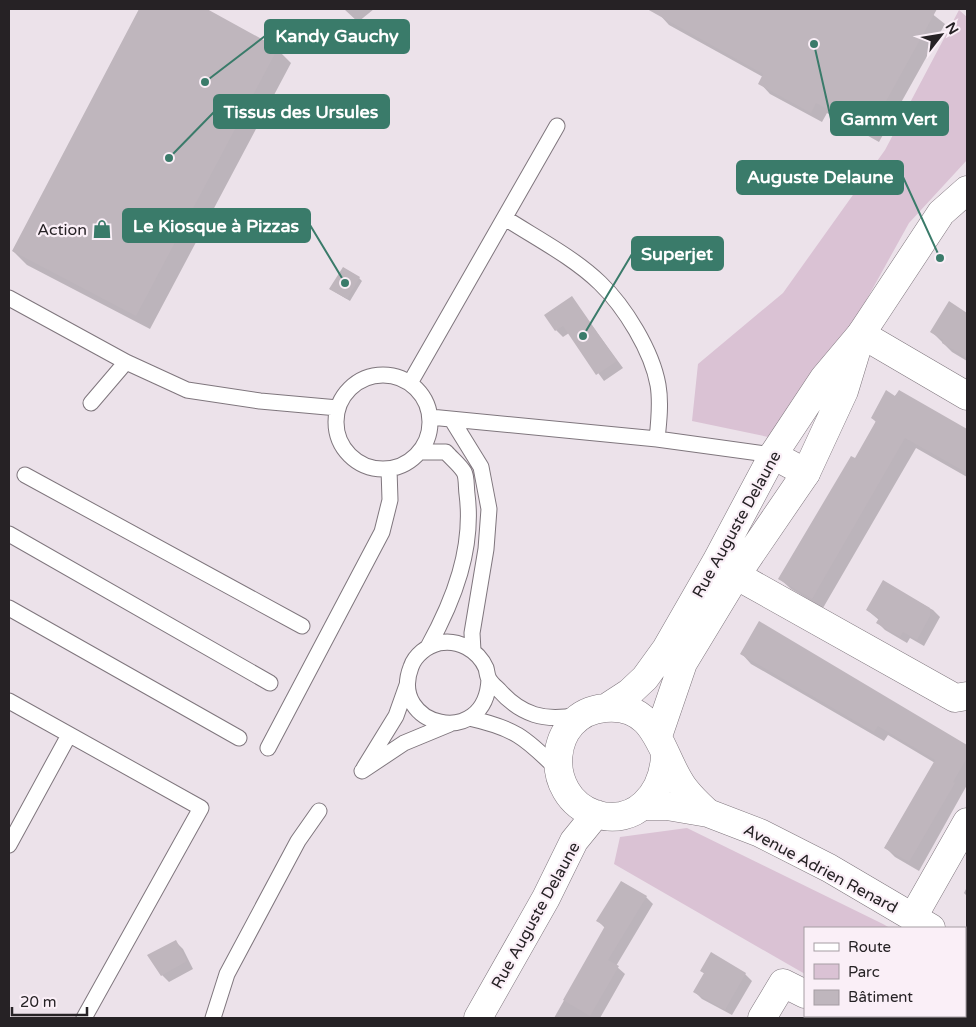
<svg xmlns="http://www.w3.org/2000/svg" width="976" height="1027" font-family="'Varela Round',sans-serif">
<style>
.green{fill:#dac2d4}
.shadow{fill:#0003}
.building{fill:#bfb6bd}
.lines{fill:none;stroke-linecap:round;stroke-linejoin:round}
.lane-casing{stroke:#7f767d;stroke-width:17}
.street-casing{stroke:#7f767d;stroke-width:29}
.secondary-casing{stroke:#7f767d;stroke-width:29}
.lane{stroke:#fff;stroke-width:15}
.street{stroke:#fff;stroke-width:28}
.secondary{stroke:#fff;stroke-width:28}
.labels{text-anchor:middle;stroke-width:4.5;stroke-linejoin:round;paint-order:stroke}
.poi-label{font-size:16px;fill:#262225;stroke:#faeff7;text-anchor:end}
.street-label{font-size:16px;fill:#262225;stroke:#faeff7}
.leader{fill:none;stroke:#3a7b6a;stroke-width:2}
.callout-dot{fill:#3a7b6a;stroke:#faeff7;stroke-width:2}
.callout{fill:#3a7b6a;stroke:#3a7b6a;stroke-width:2}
.callout-label{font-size:18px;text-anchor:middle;font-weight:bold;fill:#fff}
</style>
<rect width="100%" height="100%" fill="#ece2ea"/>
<path class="green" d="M959,10L967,17V160L909,223L842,344L773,438L692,421L698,364L783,293L885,150Z
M687,828L883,924L890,928H805V974L614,864L620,837Z"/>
<path class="shadow" d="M141,9H204L277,49L291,63L150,329L27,265L13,251Z
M344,9H374L358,22Z
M662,9H926L945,24L879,142L827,113L822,122L770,94L760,83L763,77L669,25L659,14Z
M359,278L362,281L350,301L330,289Z
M572,298L623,368L604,381L569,333L563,337L556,330Z
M949,303L967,314V361L952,352L932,332Z
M899,392L967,431V477L916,448L823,608L791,589L780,579L856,460L876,422L872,418Z
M883,582L933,610L940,617L924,646L910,638L907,643L885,630L878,623L879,620L867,610Z
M759,623L967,747V785L919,871L895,857L885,847L935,763L888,735L884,741L751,664L742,654Z
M622,882L646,897L653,904L616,966L625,974L600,1018H554L605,928L598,921Z
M967,887V896L964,893Z
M176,942L183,949L193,969L169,982L162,975Z
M701,971L745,974L752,981L732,1015L702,999L695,992L705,974Z"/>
<path class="building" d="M139,9H207L278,48L136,316L12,251Z
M647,9H937L869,132L816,103L811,113L758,84L763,74Z
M343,267L360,277L347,299L329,289Z
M572,296L617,361L596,375L563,326L555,331L544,315Z
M949,301L967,313V358L942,343L943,340L930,332Z
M886,390L895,396L899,390L967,429V473L905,438L812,599L778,579L851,456L855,458L876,421L871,418Z
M883,580L930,608V616L917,640L903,632L900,637L876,623L879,618L866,610Z
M759,621L967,745V758L953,782L955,783L909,862L884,848L935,760L878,726L874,732L740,654Z
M621,881L647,896L608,960L619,966L590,1016L563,1000L605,926L596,921Z
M176,940L187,961L161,976L147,955Z
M711,952L746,973L725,1010L693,992L704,973L700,971Z"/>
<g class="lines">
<g class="lane-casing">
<path id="lane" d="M505,218C536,238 573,257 600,283C625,307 652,351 658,385C661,402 659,421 657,439
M9,298L126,362L187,390L260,401L338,408
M336 422a47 47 0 1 1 94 0a47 47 0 1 1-94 0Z
M410,383L557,126
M91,403L126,362
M430,417L657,439L773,455
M452,420L481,467L489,509L486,549L472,633L473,651
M420,452H446C451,458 460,465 464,472C467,477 466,488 467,494C474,548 454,600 428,647
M25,475L302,626
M9,534L270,683
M9,608L239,738
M489,679C486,751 388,726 411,667C415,655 427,646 439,643C458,639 478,650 486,668C487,671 487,676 489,679C491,683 496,687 499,690C521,715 545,722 577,715
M9,701L201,808L84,1018
M469,718C514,728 525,737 557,769
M268,748L382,532L390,500L389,469
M364,768L396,716L407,685
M362,771L404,743L450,724
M9,845L69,735
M213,1018L227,974L298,841L319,811"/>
</g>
<g class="street-casing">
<path id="street" d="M861,334L967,396
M773,455L806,473
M717,562L748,582L955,698L967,696
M913,917L967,822
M832,1016L833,1018
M762,1018L783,983L805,994"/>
</g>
<g class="secondary-casing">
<path id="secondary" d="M606,708L629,693L645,678L666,649L716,562L773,455L824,378L861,334L941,213L967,190
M658,736L683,663L737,574L806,473L844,391L858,345
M665,756C663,793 636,827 595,814C542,796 547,713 605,708C655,703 660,750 680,782C687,794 697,803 708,813
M642,806H667L708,813L760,833L829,868L931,928
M965,951L967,953
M478,1018L546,898L574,841L596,814"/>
</g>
<use href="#lane" class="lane"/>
<use href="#street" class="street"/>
<use href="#secondary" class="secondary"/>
</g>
<defs>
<g id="shop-bare" transform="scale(1.5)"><path d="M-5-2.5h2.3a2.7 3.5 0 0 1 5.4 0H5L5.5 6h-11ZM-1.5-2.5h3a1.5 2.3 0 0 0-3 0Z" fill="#3a7b6a" stroke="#faeff7" stroke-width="2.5" paint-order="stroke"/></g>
</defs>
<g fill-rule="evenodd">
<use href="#shop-bare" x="102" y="229"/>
</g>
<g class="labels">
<g class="poi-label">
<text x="87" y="235">Action</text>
</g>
<g class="street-label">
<text transform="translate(736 524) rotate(-61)" y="6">Rue Auguste Delaune</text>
<text transform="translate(821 868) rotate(28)" y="6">Avenue Adrien Renard</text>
<text transform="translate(535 915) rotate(-61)" y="6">Rue Auguste Delaune</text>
</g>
</g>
<path class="leader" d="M205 82L265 36M169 158L214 112M814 44L831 119M940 258L903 177M345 283L310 225M583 336L632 254"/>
<g class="callout-dot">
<circle cx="205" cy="82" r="5"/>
<circle cx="169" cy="158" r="5"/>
<circle cx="814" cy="44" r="5"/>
<circle cx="940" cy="258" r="5"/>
<circle cx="345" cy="283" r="5"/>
<circle cx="583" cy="336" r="5"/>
</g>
<g class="callout">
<rect x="265" y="20" width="144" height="33" rx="5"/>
<rect x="214" y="95" width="175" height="33" rx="5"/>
<rect x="831" y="102" width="117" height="33" rx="5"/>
<rect x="737" y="161" width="166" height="33" rx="5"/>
<rect x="123" y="209" width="187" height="33" rx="5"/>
<rect x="632" y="237" width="91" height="33" rx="5"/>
</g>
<g class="callout-label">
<text x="337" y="42">Kandy Gauchy</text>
<text x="301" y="118">Tissus des Ursules</text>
<text x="889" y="125">Gamm Vert</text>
<text x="820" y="183">Auguste Delaune</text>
<text x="216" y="232">Le Kiosque à Pizzas</text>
<text x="677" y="260">Superjet</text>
</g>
<rect width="976" height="1027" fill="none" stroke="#262225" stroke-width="20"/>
<rect x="804" y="927" width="162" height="90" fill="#faeff7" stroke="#a59da3"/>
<rect x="814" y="943" width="25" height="8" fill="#ffffff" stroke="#a59da3"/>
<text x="848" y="952" font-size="15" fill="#262225">Route</text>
<rect x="814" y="964" width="25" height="15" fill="#dac2d4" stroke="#a59da3"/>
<text x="848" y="977" font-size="15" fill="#262225">Parc</text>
<rect x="814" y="990" width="25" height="15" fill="#bfb6bd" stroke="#a59da3"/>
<text x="848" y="1002" font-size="15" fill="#262225">Bâtiment</text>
<g transform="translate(941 35) rotate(59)" stroke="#faeff7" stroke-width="4" paint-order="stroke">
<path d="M0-4L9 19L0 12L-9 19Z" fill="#262225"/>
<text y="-8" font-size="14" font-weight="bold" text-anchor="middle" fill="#262225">N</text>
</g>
<path d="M12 1007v8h75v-8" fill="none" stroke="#262225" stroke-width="2.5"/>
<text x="20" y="1007" font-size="15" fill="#262225" stroke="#faeff7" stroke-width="4" paint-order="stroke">20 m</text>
</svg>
